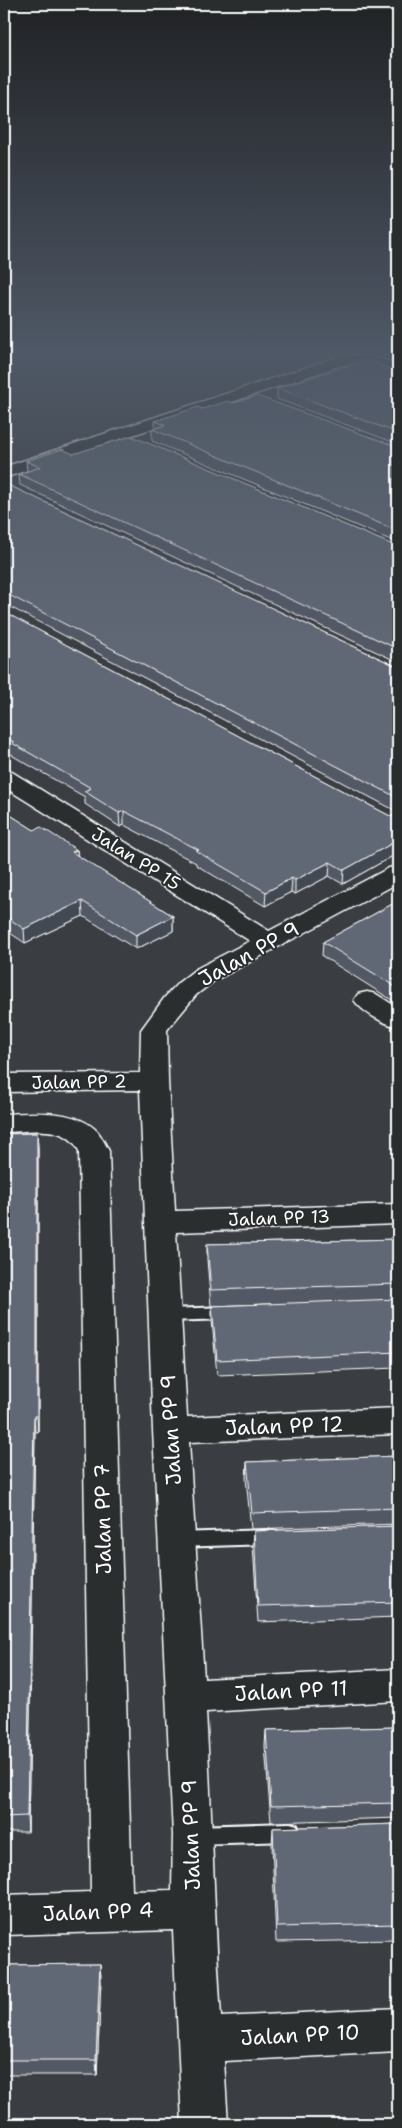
<svg xmlns="http://www.w3.org/2000/svg" width="402" height="2128" font-family="'Shantell Sans',sans-serif">
<style>
.lines{fill:none;stroke-linecap:round;stroke-linejoin:round}
.service-casing{stroke:#fff;stroke-width:4}
.minor-casing{stroke:#fff;stroke-width:3}
.service{fill:#2a2d2e;fill-rule:evenodd}
.minor{fill:#2a2d2e;fill-rule:evenodd}
.wall{fill:#535965;stroke:#fff}
.shaded-wall{fill:#434852;stroke:#fff}
.building{fill:#606775;stroke:#fff}
.labels{text-anchor:middle;stroke-width:4;stroke-linejoin:round;paint-order:stroke}
.street-label{font-size:18px;fill:#fff;stroke:#2a2d2e}
.near-street-label{font-size:21px;fill:#fff;stroke:#2a2d2e}
</style>
<rect width="100%" height="100%" fill="#3a3e43"/>
<filter id="ink" filterUnits="userSpaceOnUse"><feTurbulence type="fractalNoise" baseFrequency=".02" numOctaves="2"/><feDisplacementMap in="SourceGraphic" scale="10" xChannelSelector="R" yChannelSelector="G"/><feConvolveMatrix kernelMatrix="1 2 1 2 8 2 1 2 1" color-interpolation-filters="sRGB"/></filter>
<g filter="url(#ink)">
<g class="lines">
<g class="service-casing">
<path id="service" d="M329,353H340L350,359L343,361Z
M230,1307L236,1309L238,1313L236,1317L230,1319L166,1321L160,1319L158,1315L160,1311L166,1309Z
M273,1530L279,1532L282,1537L279,1542L273,1544L177,1547L171,1545L168,1540L171,1535L177,1533Z
M290,1823L297,1825L300,1832L297,1839L290,1841L194,1844L187,1842L184,1835L187,1828L194,1826Z"/>
</g>
<g class="minor-casing">
<path id="minor" d="M347,355L369,356L398,364V374L369,365H342L4,478V467L334,358Z
M4,770L12,772L269,931L389,868L398,866V883L214,981L196,995L167,1030L168,1081L175,1211L398,1204V1224L176,1232L187,1417L398,1408V1434L189,1442L204,1679L398,1669V1701L206,1712C212,1814 214,1915 221,2017L398,2008V2052L224,2061L228,2124H182L173,1930L4,1935V1895L91,1892L79,1151C66,1123 29,1132 4,1132V1114C34,1113 74,1108 97,1131C102,1137 105,1144 109,1151L132,1891L172,1890L173,1835L153,1430L140,1090L4,1092V1074L140,1073L141,1030L165,997L178,983L196,969L250,941L4,787Z
M367,992L376,994L398,1008V1027C384,1024 362,1012 354,1000L358,994Z"/>
</g>
<use href="#service" class="service"/>
<use href="#minor" class="minor"/>
</g>
<path class="wall" d="M398,372V444L277,399V388Z
M233,403L398,447V543L152,441V429H155V421L202,409Z
M73,454L398,547V662L20,485L19,474L27,471L26,461Z
M4,483L398,667V812L12,608L4,607Z
M4,612L390,816L398,817V853L343,884L329,876L295,894L291,892L265,906L196,865V863L124,825L120,827L85,804V797L13,756V755L4,750Z
M4,811L34,830L77,850L78,856L173,916V931L136,949L83,916L25,943L4,929Z
M398,901V1000L395,1002L322,956L323,942Z
M37,1133L38,1148V1432H35L28,1832H4V1134Z
M398,1239V1368L217,1375L212,1321V1306L271,1304L211,1306L207,1260V1244Z
M398,1456V1524L251,1529L246,1478L247,1462Z
M398,1526V1617L258,1622L253,1546L254,1531Z
M398,1727V1818L271,1822L265,1746L266,1730Z
M398,1824V1940L276,1942L272,1844L273,1828Z
M100,1964L101,1979L97,2075H4V1965Z"/>
<path class="shaded-wall" d="M124,811V825L120,827L119,813Z
M398,840V853L343,884L344,870Z
M77,850L78,864L72,852Z
M330,862L329,876L295,894V880Z
M292,878L291,892L265,906L266,892Z
M82,901L83,916L25,943L24,929Z
M173,916V931L136,949V935Z
M398,986V1000L395,1002L396,987Z
M37,1133L38,1148V1432L37,1416Z
M34,1416L35,1432L28,1832L27,1816Z
M100,1964L101,1979L97,2075L96,2060Z"/>
<path class="building" d="M366,360L398,372V433L277,388Z
M257,396L398,447V531L152,429L166,425L155,421L198,407L202,409L228,401L233,403Z
M131,436L398,547V649L19,474L40,467L26,461L62,449L73,454Z
M4,483L398,667V798L11,596L4,594Z
M4,612L390,816L398,817V840L344,870L330,862L295,880L292,878L266,892L196,851L199,850L124,811L119,813L84,791L91,788L12,743L14,742L4,737Z
M4,811L34,830L41,827L77,850L72,852L173,916L136,935L82,901L24,929L4,915Z
M398,901V986L396,987L323,942Z
M37,1133V1416H34L27,1816L4,1817V1134Z
M398,1239V1284L211,1290L207,1244Z
M398,1299V1352L217,1360L212,1306Z
M398,1456V1508L252,1513L247,1462Z
M398,1526V1602L258,1606L254,1531Z
M398,1727V1803L271,1806L266,1730Z
M398,1824V1924L277,1927L273,1828Z
M100,1964L96,2060H4V1965Z"/>
</g>
<linearGradient id="sky" x2="0" y2="1"><stop stop-color="#202225"/><stop offset="0.54" stop-color="#4f5866"/><stop offset="1" stop-color="#4f5866" stop-opacity="0"/></linearGradient>
<rect width="402" height="651" fill="url(#sky)"/>
<g class="labels">
<g class="street-label">
<text transform="translate(136 859) rotate(32)" y="6">Jalan PP 15</text>
<text transform="translate(79 1082) rotate(-1)" y="6">Jalan PP 2</text>
<text transform="translate(279 1218) rotate(-2)" y="6">Jalan PP 13</text>
</g>
<g class="near-street-label">
<text transform="translate(249 954) rotate(-29)" y="7">Jalan PP 9</text>
<text transform="translate(284 1426) rotate(-2)" y="7">Jalan PP 12</text>
<text transform="translate(171 1430) rotate(-93)" y="7">Jalan PP 9</text>
<text transform="translate(103 1519) rotate(-91)" y="7">Jalan PP 7</text>
<text transform="translate(291 1691) rotate(-3)" y="7">Jalan PP 11</text>
<text transform="translate(191 1835) rotate(-92)" y="7">Jalan PP 9</text>
<text transform="translate(98 1912) rotate(-2)" y="7">Jalan PP 4</text>
<text transform="translate(300 2035) rotate(-3)" y="7">Jalan PP 10</text>
</g>
</g>
<rect width="402" height="2128" fill="none" stroke="#2a2d2e" stroke-width="20"/>
<rect x="10" y="10" width="382" height="2108" fill="none" stroke="#fff" stroke-width="2" filter="url(#ink)"/>
</svg>
